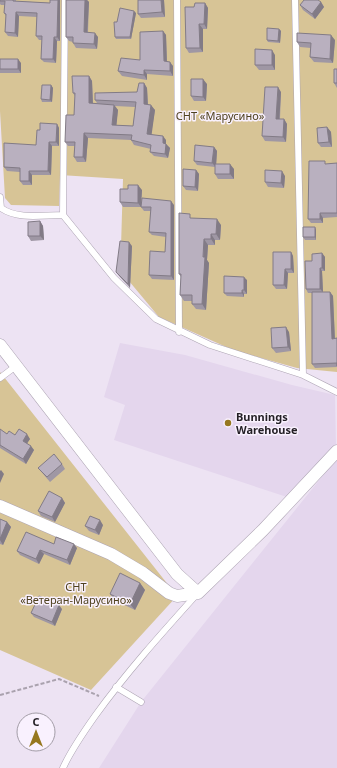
<svg xmlns="http://www.w3.org/2000/svg" width="337" height="768" font-family="'Noto Sans',sans-serif">
<style>
.built{fill:#e4d6ed}
.green{fill:#d7c496}
.lines{fill:none;stroke-linecap:round;stroke-linejoin:round}
.service-casing{stroke:#ada4b3;stroke-width:7}
.minor-casing{stroke:#ada4b3;stroke-width:13}
.path{stroke:#aaa2ae;stroke-width:2;stroke-dasharray:4 2;stroke-linecap:butt}
.service{stroke:#fff;stroke-width:6}
.minor{stroke:#fff;stroke-width:12}
.wall{fill:#9f97a4;fill-rule:evenodd}
.shaded-wall{fill:#827b86}
.building{fill:#b9b0bf;stroke:#827b86}
.poi-dot{fill:#96771f;stroke:#f9f1fe;stroke-width:1.5}
.labels{text-anchor:middle;stroke-width:3;stroke-linejoin:round;paint-order:stroke}
.park-label{font-size:11px;fill:#4f421f;stroke:#f9f1fe}
.poi-label{font-size:11px;font-weight:bold;fill:#231f25;stroke:#f9f1fe;text-anchor:start}
</style>
<rect width="100%" height="100%" fill="#ede3f3"/>
<path class="built" d="M120,343L185,355L292,385L335,395L336,447L290,498L114,440L125,405L104,397Z
M337,458V768H99L141,702Z"/>
<path class="green" d="M0,0H337V372L297,368L233,350L159,317L119,269L121,247L123,179L60,175L59,206L11,205L5,198L0,111Z
M0,372L177,596L91,690L0,650Z"/>
<g class="lines">
<g class="service-casing">
<path id="service" d="M65,0L63,215L114,278L156,319L210,345L303,375L337,392
M177,0L179,332
M295,0L303,375
M0,197L1,208C18,220 42,215 63,215
M0,378L16,366
M116,687L141,702
M63,768C71,750 83,733 95,716C126,673 161,634 197,594"/>
</g>
<g class="minor-casing">
<path id="minor" d="M0,345L177,574L198,593
M0,506L111,554L143,573L169,593L177,596L198,593L263,530L337,451"/>
</g>
<path class="path" d="M0,695L59,679L99,696"/>
<use href="#service" class="service"/>
<use href="#minor" class="minor"/>
</g>
<path class="wall" d="M0,0H16V1L50,3V0H60V41H57L56,63L44,62L41,59L42,40H39L36,36L37,17L19,16L18,37L8,36L5,32L6,16L4,13L5,5H1L0,4Z
M66,0H87L89,2L88,32L98,37L97,49L76,48L73,43V42L69,41L66,37Z
M138,0H164L165,17L141,18L138,14Z
M321,2L324,7L315,19L303,10L300,5Z
M205,3L208,8L207,29H203V52L189,53L186,48L194,7Z
M136,13L131,39H116L115,37L117,22Z
M279,29L281,31L280,43L268,42L267,40Z
M163,31L166,35L167,62L173,66V76L147,74V80L122,76L118,71L140,60Z
M335,40L333,63L314,62L310,57L311,48L300,47L297,42Z
M275,55V70H259L255,65Z
M0,59L21,63V73H0Z
M337,69V88L334,83Z
M89,76L92,81L93,103H97L95,100L137,92L144,83L147,88L148,104L155,110L151,134L166,140V144L170,148L168,158L154,156L150,152L151,149L134,145L131,140L88,138L86,162H77L74,157L75,146H68L65,142L74,115L75,96L73,93ZM115,106L135,107L133,126L116,125L118,110Z
M207,84L206,101H194L191,96Z
M51,85L53,88L52,102H42L41,99Z
M281,92L280,119H284L287,124L286,142L265,141L262,136Z
M57,124L59,128V146H52L51,175H32V185H23L20,181V172L7,171L4,167L36,145L40,130Z
M327,127L331,132L332,147H321L318,143Z
M214,147L217,151L216,164L234,169V179H218L215,174V167L197,165L194,161Z
M337,163V217L323,218V223H311L308,219L327,164Z
M196,170L199,174L198,191L186,190L183,186Z
M285,176L284,188L268,187L265,182Z
M142,190L141,202L174,205V280L152,279L149,275L165,252L166,237L152,235L149,232L151,211H144L141,207H123L120,202Z
M193,218L221,225L220,240H215V245H208L207,260L209,263L206,310L196,309L192,304V301H184L180,295L181,277L179,274Z
M40,221L43,226L44,240L31,241L28,236Z
M315,227L316,230V240H305L303,237Z
M132,246L130,288L119,276L116,272Z
M291,252L293,256L294,273H288L287,289H276L273,285Z
M322,253L325,257V271H322L323,292H330L333,296L335,339L337,338V367L315,368L312,364V293H308L306,289L312,261Z
M247,280V294H244V297L227,296L224,293Z
M289,332L291,351L276,353L272,348Z
M0,429L7,434L15,435L30,439L27,443L34,450L26,464L0,448Z
M62,464L65,469L50,482L38,468Z
M62,498L65,503L55,522L41,516L38,511Z
M0,519L7,522L11,527L3,545L0,544Z
M103,525L99,535L89,531L85,526Z
M54,544L77,548L70,565L44,554L39,564L20,555L17,551Z
M140,583L145,590L135,610L114,600L110,594Z
M62,609L55,626L34,617L31,613Z"/>
<path class="shaded-wall" d="M58,0H60V41L57,37Z
M85,0H87L89,2L87,37L84,32Z
M161,0H164L165,17L162,12Z
M321,2L324,7L315,19L312,14Z
M205,3L208,8L207,29L204,24Z
M134,11L136,13L131,39L130,37Z
M16,12L19,16L18,37L15,33Z
M199,24L203,29V52L200,48Z
M279,29L281,31L280,43L278,41Z
M163,31L166,35L167,66L164,61Z
M95,33L98,37L97,49L94,44Z
M331,35L335,40L333,63L330,59Z
M54,37L57,41L56,63L53,59Z
M272,50L275,55V70L272,65Z
M18,59L21,63V73L18,69Z
M170,62L173,66V76L170,71Z
M144,70L147,74V80L144,75Z
M89,76L92,81L93,107L89,103Z
M203,79L207,84L206,101L203,97Z
M144,83L147,88L148,109L144,104Z
M51,85L53,88L52,102L50,100Z
M278,87L281,92L279,124L276,119Z
M114,105L118,110L116,130L112,125Z
M151,105L155,110L151,139L147,134Z
M284,119L287,124L286,142L283,137Z
M57,124L59,128V146L56,142Z
M327,127L331,132L332,147L329,142Z
M84,133L88,138L86,162L83,157Z
M163,136L166,140V144L170,148L168,158L165,154L163,143Z
M49,142L52,146L51,175L48,171Z
M214,147L217,151L216,167L212,163Z
M230,164L234,169V179L230,174Z
M196,170L199,174L198,191L195,187Z
M29,171L32,175V185L29,181Z
M282,171L285,176L284,188L281,183Z
M138,185L142,190L141,207L138,203Z
M171,201L174,205V280L171,276Z
M320,213L323,218V223L320,219Z
M217,219L221,225L220,240L216,234Z
M40,221L43,226L44,240L40,236Z
M315,227L316,230V240L315,237Z
M211,234L215,240V245L211,239Z
M204,239L208,245L207,260L209,263L206,310L202,304Z
M129,242L132,246L130,288L128,284Z
M291,252L293,256L294,273L291,269Z
M322,253L325,257V271L322,268Z
M320,268L322,271L323,292L320,289Z
M285,269L288,273L287,289L284,285Z
M244,277L247,280V294L244,290Z
M242,290L244,294V297L242,293Z
M330,292L333,296L335,343L332,339Z
M286,327L289,332L291,351L288,347Z
M27,434L30,439L26,445L23,441Z
M31,446L34,450L26,464L23,459Z
M1,470L4,474L0,483V471Z
M62,498L65,503L55,522L52,517Z
M100,520L103,525L99,535L95,530Z
M7,522L11,527L3,545L0,540V539Z
M74,544L77,548L70,565L67,560Z
M40,550L44,554L39,564L36,559Z
M140,583L145,590L135,610L130,604Z
M59,605L62,609L55,626L52,622Z"/>
<path class="building" d="M0,0H13V1L50,3V0H58L57,37H54L53,59H41L42,36H36L37,13L16,12L15,33L5,32L6,14L4,13L5,1H0Z
M66,0H85L84,32L95,33L94,44L73,43V37H66Z
M138,0H161L162,12L138,14Z
M304,0H318L321,2L312,14L300,5Z
M195,3H205L204,24H199L200,48H186L185,7H194Z
M120,8L134,11L130,37H115L114,22H117Z
M267,28L279,29L278,41L267,40Z
M163,31L164,61L170,62V71L144,70V75L118,71L121,58L140,60V32Z
M297,33L331,35L330,59L310,57L311,43L297,42Z
M255,49L272,50V65H255Z
M0,59H18V69H0Z
M334,69H337V83H334Z
M72,76H89V103L114,105L112,125L133,126L136,102L95,100V93L137,92L139,83H144V104L151,105L147,134L163,136V143L166,144L165,154L150,152L151,145L131,140L132,135L84,133L83,157H74L75,142H65L66,115H74L75,93H73Z
M191,79H203V97L191,96Z
M42,85H51L50,100L41,99Z
M265,87H278L276,119H284L283,137L262,136Z
M40,123L57,124L56,142H49L48,171H29V181H20V168L4,167V143L36,145L37,130H40Z
M327,127L329,142L318,143L317,128Z
M195,145L214,147L212,163L194,161Z
M309,161H325V164L337,163V213H320V219H308Z
M215,164H230V174H215Z
M183,169L196,170L195,187L183,186Z
M265,170L282,171L281,183L265,182Z
M128,185H138V203L120,202V189H128Z
M142,198L171,201V276L149,275L150,251L165,252L166,233L149,232L151,207H141Z
M179,213L190,214V218L217,219L216,234H211V239H204L203,257H205L202,304H192V295H180L181,274H179Z
M40,221V236H28V222Z
M303,227H315V237H303Z
M120,241L129,242L128,284L116,272Z
M273,252H291V269H285L284,285H273Z
M322,253V268H320V289H306L305,261H312V254Z
M224,276L244,277V290H242V293H224Z
M312,292H330L332,339L337,338V366V363L312,364Z
M286,327L288,347L272,348L271,328Z
M0,429L7,434L9,431L15,435L19,429L27,434L23,441L31,446L23,459L0,445Z
M54,454L62,464L47,477L38,468Z
M49,491L62,498L52,517L38,511Z
M90,516L100,520L95,530L85,526Z
M0,519L7,522L0,539Z
M26,532L54,544L56,537L74,544L67,560L40,550L36,559L17,551Z
M120,573L140,583L130,604L110,594Z
M39,596L59,605L52,622L31,613Z"/>
<circle class="poi-dot" cx="228" cy="423" r="4"/>
<g class="labels">
<g class="park-label">
<text x="220" y="120">СНТ «Марусино»</text>
<text x="76" y="591">СНТ<tspan x="76" dy="13">«Ветеран-Марусино»</tspan></text>
</g>
<g class="poi-label">
<text x="236" y="421">Bunnings<tspan x="236" dy="13">Warehouse</tspan></text>
</g>
</g>
<g transform="translate(36 732)"><circle r="19" fill="#f9f1fe" stroke="#a39da7"/>
<path d="M0-3L7 15L0 10L-7 15Z" fill="#96771f"/>
<text y="-6" font-size="11" font-weight="bold" text-anchor="middle" fill="#231f25">С</text>
</g>
</svg>
